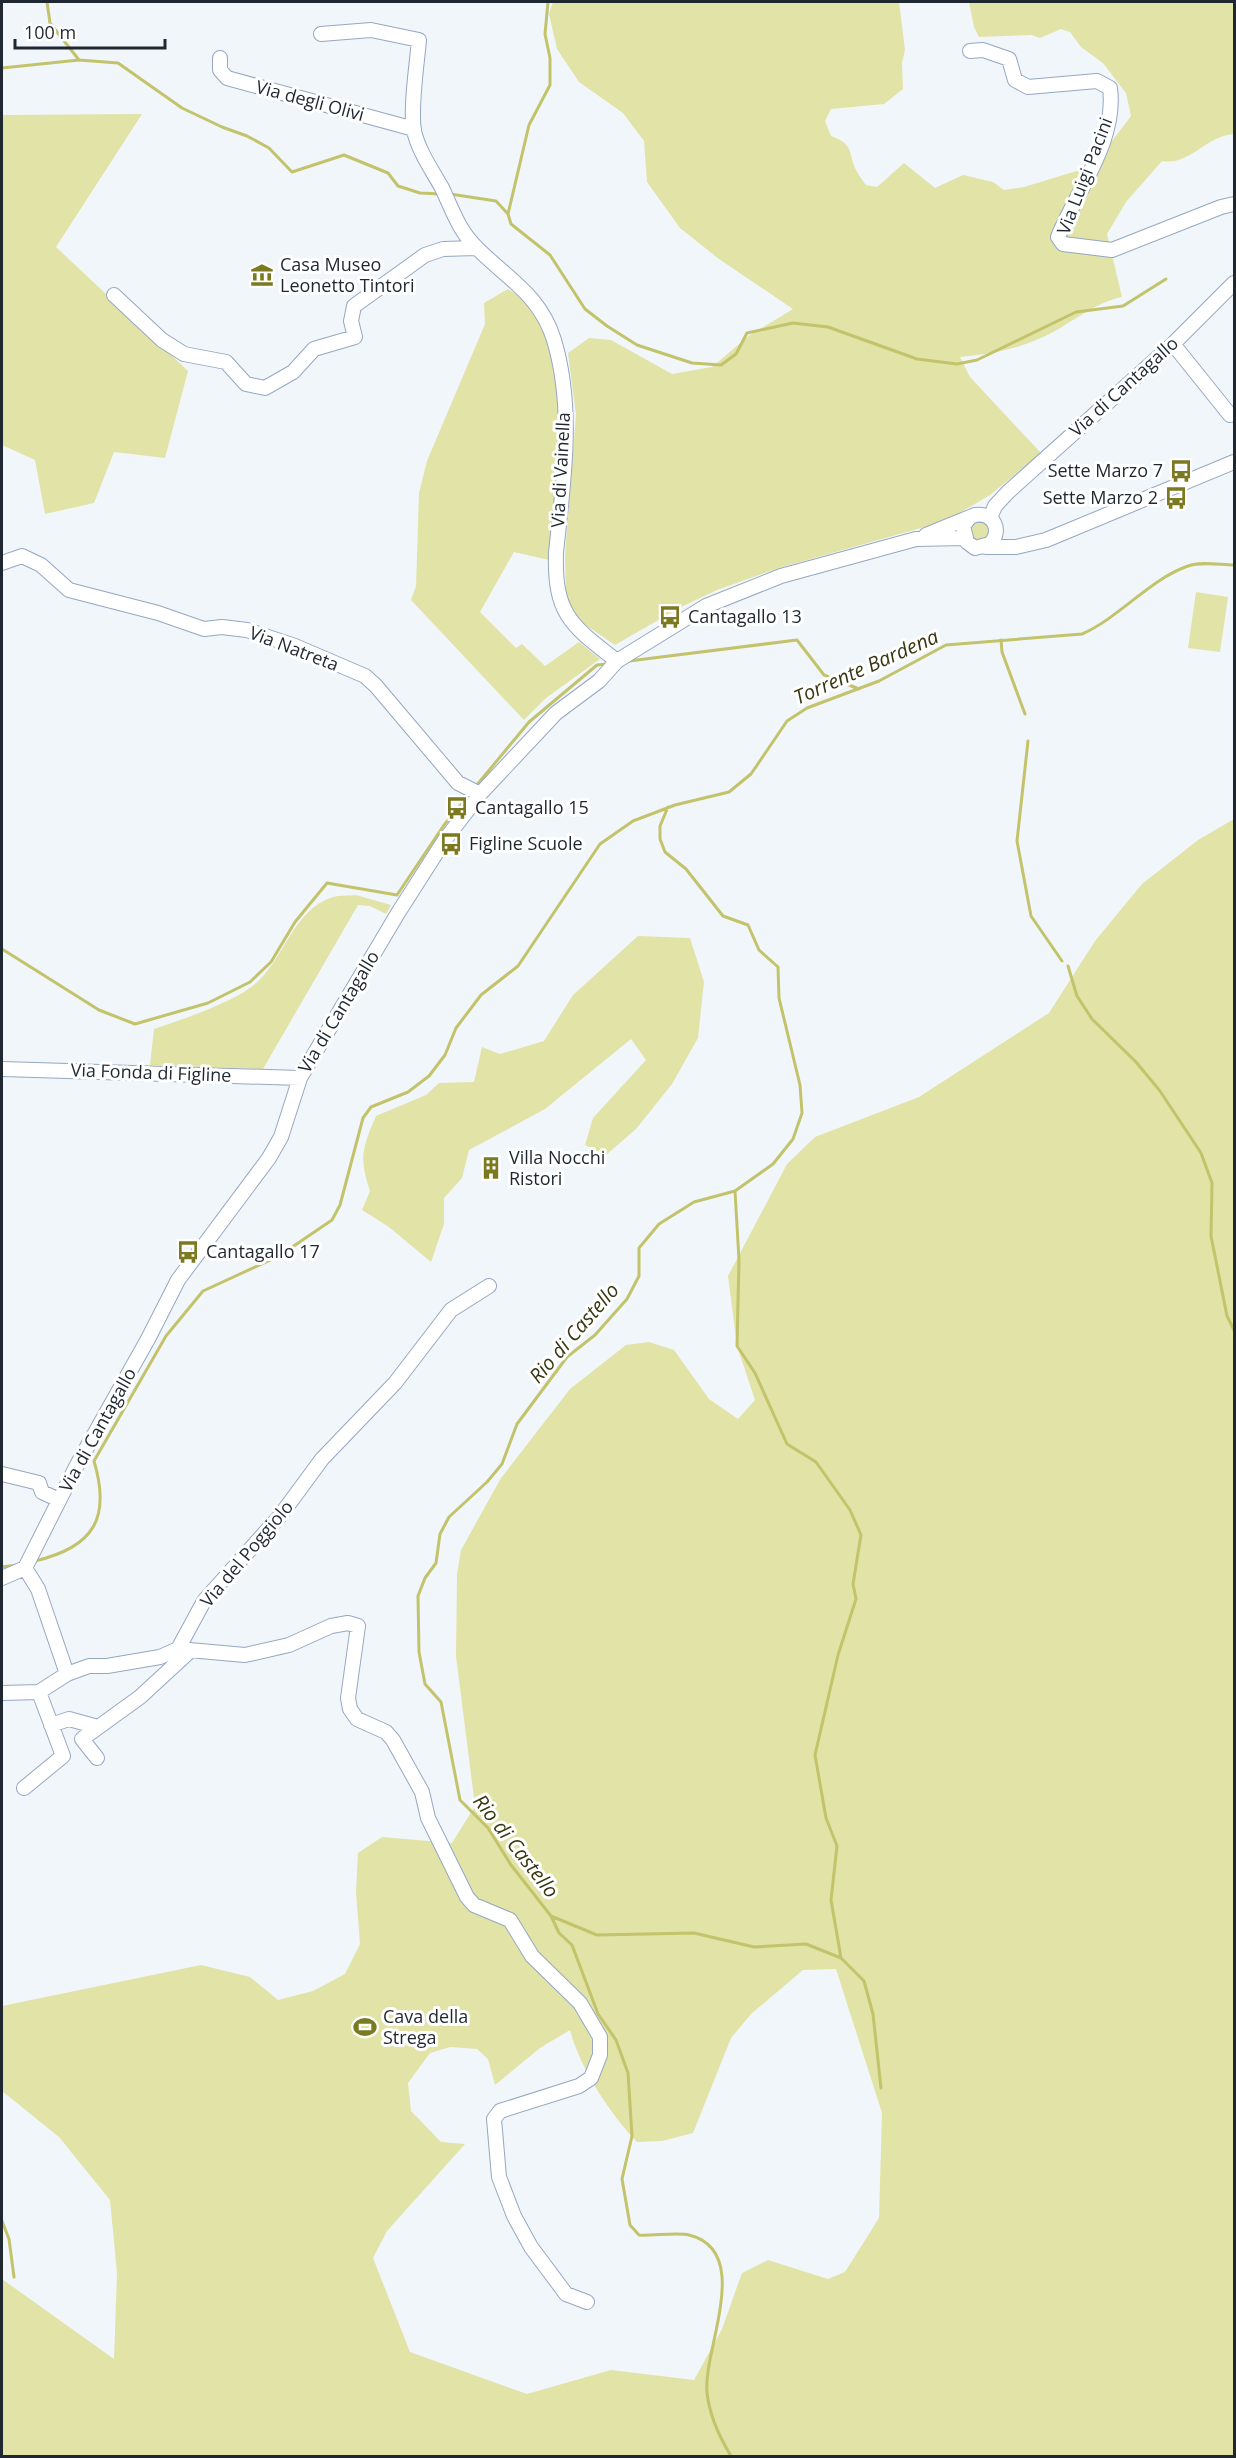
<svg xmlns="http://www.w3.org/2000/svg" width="1236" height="2458" font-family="'Open Sans',sans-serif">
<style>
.green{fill:#e2e3a7;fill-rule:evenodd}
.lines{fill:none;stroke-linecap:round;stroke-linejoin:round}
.stream{stroke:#c3c36b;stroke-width:3}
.minor-casing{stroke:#95a7c2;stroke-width:16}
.minor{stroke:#fff;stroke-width:14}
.labels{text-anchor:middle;stroke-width:6;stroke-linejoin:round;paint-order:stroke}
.street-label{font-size:18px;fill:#1f2731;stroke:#fff}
.poi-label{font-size:18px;fill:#1f2731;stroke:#fff;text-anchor:start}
.water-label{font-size:20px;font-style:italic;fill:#373711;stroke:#fff}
</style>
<rect width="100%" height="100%" fill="#f1f6fb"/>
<path class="green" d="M553,2H899L905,50L902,63L903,89L884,104L831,109L825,121L831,136C853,144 848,150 855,168C858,174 862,180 866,185L877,187L904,163L935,188L963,175L993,182L1004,190L1024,187L1093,166L1131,116L1126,93L1103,63L1081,47L1070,32L1061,29L1040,38L1032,35L979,37L974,27L969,2H1234V134C1207,135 1190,166 1162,161L1126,202L1107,234L1122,297C1097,302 1077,319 1055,331C1024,348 994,354 960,357L970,377L1041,453L990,495L946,521L782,567L717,590L679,608L615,645L574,617L566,593L565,556L576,415L568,353L589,338L611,340L672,374L712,367L750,335L793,309L719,259L680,228L647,182L644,141L623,113L579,82L557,49L549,14Z
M142,114L56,247L188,371L165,458L114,452L94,503L45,514L35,460L2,445V115Z
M508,289C514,293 522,297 527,303C576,365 557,487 549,560L514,552L480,612L516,648L522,644L545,666L579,642L600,659L546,698L524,720L411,600L416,586L419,493L427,461L485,324L484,303Z
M970 531a10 10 0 1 1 20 0a10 10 0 1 1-20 0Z
M1196,592L1228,597L1220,652L1188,648Z
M1234,819V2456H2V2279L114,2359L117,2273L110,2200L59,2137L2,2091V2006L201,1965L250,1977L278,2000L313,1991L345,1974L360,1944L356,1892L358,1853L382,1837L452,1843L475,1806L456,1656L457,1574L461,1550L501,1478L570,1389L626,1345L649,1342L674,1350L709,1399L738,1419L755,1400L737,1346L728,1276L787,1164L815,1137L919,1097L1049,1013L1095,941L1142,884L1198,840ZM836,1969L882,2113L879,2218L845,2272L828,2279L768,2260L742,2273L722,2329L694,2380L611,2370L527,2394L410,2352L373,2258L387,2231L465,2144L441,2142L411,2111L408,2083L430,2053L450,2047L477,2049L488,2059L495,2085L540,2048L570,2030C580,2068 610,2114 637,2142L662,2141L693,2133L731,2038L751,2014L803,1970Z
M356,895L391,905L386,914L370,906L358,905L263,1069L150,1065L154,1029C181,1020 234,1002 255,984C284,960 293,909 333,897C340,895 349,896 356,895Z
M638,936L690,938L704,982L698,1038L672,1084L636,1129L606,1155L585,1145L593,1118L646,1060L631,1039L545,1109L469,1150L462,1178L444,1198V1224L431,1262L389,1227L362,1210L370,1191C359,1158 362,1148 376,1116L426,1095L439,1083L474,1082L482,1047L500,1054L544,1041L573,995Z"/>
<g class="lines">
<path class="stream" d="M47,2L50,23L79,60
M2,68L79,60L118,63L182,108L222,127L247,136L269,148L292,172L344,155L388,173L398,186L420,193L441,194
M450,194L496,201L508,214L511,224L550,255L585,309L607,326L637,345L692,363L721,365L736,354L747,333L793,323L828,327L917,359L957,364L977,360L1076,312L1123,306L1166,279
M508,214L529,125L550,85V58L545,34L548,2
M1001,640L1002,652L1025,714
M629,661L797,640L824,675L859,689
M1028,741L1017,841L1031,916L1062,961
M476,786L529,722L597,665L608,664
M668,807L660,826V839L665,852L686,869L723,916L748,925L759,950L778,967L779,998L800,1085L802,1113L793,1139L773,1164L735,1191L694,1202L659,1224L639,1248V1276L627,1299L595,1335L567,1357L517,1424L502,1464L487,1482L449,1517L440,1534L436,1563L425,1578L418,1596L419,1652L425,1684L441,1702L460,1800L488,1828L511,1865L551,1916L559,1933L572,1945L598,2014L616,2040L628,2073L632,2136L622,2179L630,2225L639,2235C651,2236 679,2232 689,2235C754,2251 703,2349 707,2392C709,2414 720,2438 731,2456
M2,949L99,1010L135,1024L208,1003L250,982L271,962L295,922L327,883L397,895L444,825L470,794
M1068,966L1077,996L1092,1019L1136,1062L1160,1091L1201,1153L1212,1183L1211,1236L1227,1316L1234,1330
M735,1191L739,1260L737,1346L755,1373L787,1444L816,1462L850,1510L861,1535L853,1584L856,1599L838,1655L815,1755L826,1818L837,1846L831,1900L841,1958
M35,1561C94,1547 111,1518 94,1461L166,1336L203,1291L279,1256L332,1220L340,1205L363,1118L371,1107L408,1092L429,1076L445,1055L456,1028L481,995L518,966L600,844L633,821L675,805L729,792L751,774L787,721L807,708L879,681L946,645L1082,634C1119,618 1150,579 1188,566C1201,561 1221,565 1234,565
M2,1567L17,1565
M551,1916L597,1935L694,1933L754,1947L806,1944L841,1958L864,1981L873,2014L881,2088
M2,2221L9,2239L14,2277"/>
<g class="minor-casing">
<path id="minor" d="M321,34L371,30L419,40C417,64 410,108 414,131C419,152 432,170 442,188C452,209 459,231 476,247C506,278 540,294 554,340C575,410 563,483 556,553C554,615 572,626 617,661
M970,51L983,50L1009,59L1015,80L1028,87L1097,81L1110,88C1117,141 1077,190 1058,237L1063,244L1112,250L1221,207L1234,204
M220,58V70L227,78L414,129
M114,295L162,340L184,354L226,362L246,384L265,388L293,372L314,349L355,337L351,321L354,306L425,255L443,249L476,248
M1173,344L1230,415
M990,518L995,506L1008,492L1173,344L1234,283
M926,535L975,515C993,512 1003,530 990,544L975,548L967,542L963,526L970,517
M986,547H1016L1046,540L1234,462
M2,563L22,556L41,565L69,590L158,613L204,629L222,627L247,630L295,646L365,676L376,686L458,783L480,794
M2,1069L300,1078
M2,1474L39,1483L42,1492L59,1500
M25,1568L38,1589L67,1674L39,1692
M2,1578L25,1568L77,1465L148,1339L178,1280L269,1158L281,1137L300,1078L398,913L444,841L480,794L556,713L599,681L617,661L706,606L781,576L916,539L964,538
M178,1649L245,1655L289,1645L331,1626L348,1623L358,1626L348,1698L350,1709L357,1719L386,1732L393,1740L422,1792L428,1818L467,1897L474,1905L510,1920L532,1956L580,2003L600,2037V2055L591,2078L579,2086L500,2111L494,2119L499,2177L514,2216L531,2247L566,2294L587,2302
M67,1674L89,1666H107L160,1657L178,1649L204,1601L280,1516L322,1459L395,1383L451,1310L489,1286
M2,1693L39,1692
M51,1725L69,1719L98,1727
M97,1758L82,1739L140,1697L191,1650
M24,1788L63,1756L39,1692"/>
</g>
<use href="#minor" class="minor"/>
</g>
<defs>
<g id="museum-bare" transform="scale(1.8)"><path d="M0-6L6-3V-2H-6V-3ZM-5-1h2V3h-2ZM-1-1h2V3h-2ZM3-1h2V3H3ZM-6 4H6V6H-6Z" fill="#7b7a21" stroke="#fff" stroke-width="2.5" paint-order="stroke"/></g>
<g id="bus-bare" transform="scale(1.8)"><path d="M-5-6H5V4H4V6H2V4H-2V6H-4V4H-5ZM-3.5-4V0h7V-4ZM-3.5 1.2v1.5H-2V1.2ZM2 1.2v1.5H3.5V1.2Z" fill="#7b7a21" stroke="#fff" stroke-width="2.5" paint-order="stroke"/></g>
<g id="building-bare" transform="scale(1.8)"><path d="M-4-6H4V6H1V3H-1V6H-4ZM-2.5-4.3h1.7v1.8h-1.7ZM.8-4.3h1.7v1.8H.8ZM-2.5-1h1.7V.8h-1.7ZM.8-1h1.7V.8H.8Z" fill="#7b7a21" stroke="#fff" stroke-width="2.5" paint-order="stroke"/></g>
<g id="stadium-bare" transform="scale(1.8)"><path d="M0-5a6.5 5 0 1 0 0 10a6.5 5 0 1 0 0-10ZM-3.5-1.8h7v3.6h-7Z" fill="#7b7a21" stroke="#fff" stroke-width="2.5" paint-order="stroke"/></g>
</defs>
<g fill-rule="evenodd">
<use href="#museum-bare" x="262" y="275"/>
<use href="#bus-bare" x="1181" y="471"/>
<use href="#bus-bare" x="1176" y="498"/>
<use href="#bus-bare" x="670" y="617"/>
<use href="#bus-bare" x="457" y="808"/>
<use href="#bus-bare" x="451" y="844"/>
<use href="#building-bare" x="491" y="1168"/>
<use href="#bus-bare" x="188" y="1252"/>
<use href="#stadium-bare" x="365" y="2027"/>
</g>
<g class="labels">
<g class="street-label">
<text transform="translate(310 101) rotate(15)" y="6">Via degli Olivi</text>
<text transform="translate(1085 176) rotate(-69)" y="6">Via Luigi Pacini</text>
<text transform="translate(1124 387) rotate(-42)" y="6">Via di Cantagallo</text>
<text transform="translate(561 470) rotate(-87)" y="6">Via di Vainella</text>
<text transform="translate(294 649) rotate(21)" y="6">Via Natreta</text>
<text transform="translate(339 1012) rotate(-59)" y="6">Via di Cantagallo</text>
<text transform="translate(151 1073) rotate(2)" y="6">Via Fonda di Figline</text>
<text transform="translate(98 1430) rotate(-61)" y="6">Via di Cantagallo</text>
<text transform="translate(247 1554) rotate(-50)" y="6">Via del Poggiolo</text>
</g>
<g class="poi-label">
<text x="280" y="271">Casa Museo<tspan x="280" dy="21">Leonetto Tintori</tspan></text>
<text x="1163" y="477" text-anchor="end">Sette Marzo 7</text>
<text x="1158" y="504" text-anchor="end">Sette Marzo 2</text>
<text x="688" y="623">Cantagallo 13</text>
<text x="475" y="814">Cantagallo 15</text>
<text x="469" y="850">Figline Scuole</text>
<text x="509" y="1164">Villa Nocchi<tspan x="509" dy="21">Ristori</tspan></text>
<text x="206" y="1258">Cantagallo 17</text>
<text x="383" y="2023">Cava della<tspan x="383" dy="21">Strega</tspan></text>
</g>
<g class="water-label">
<text transform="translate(866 667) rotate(-24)" y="7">Torrente Bardena</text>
<text transform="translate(574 1333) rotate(-49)" y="7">Rio di Castello</text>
<text transform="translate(516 1846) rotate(52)" y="7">Rio di Castello</text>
</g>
</g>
<rect width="1236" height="2458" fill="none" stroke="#1f2731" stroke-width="6"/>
<path d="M15 39v9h150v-9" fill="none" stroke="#1f2731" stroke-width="3"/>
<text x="24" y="39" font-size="18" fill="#1f2731" stroke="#ffffff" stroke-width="4.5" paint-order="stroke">100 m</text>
</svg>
